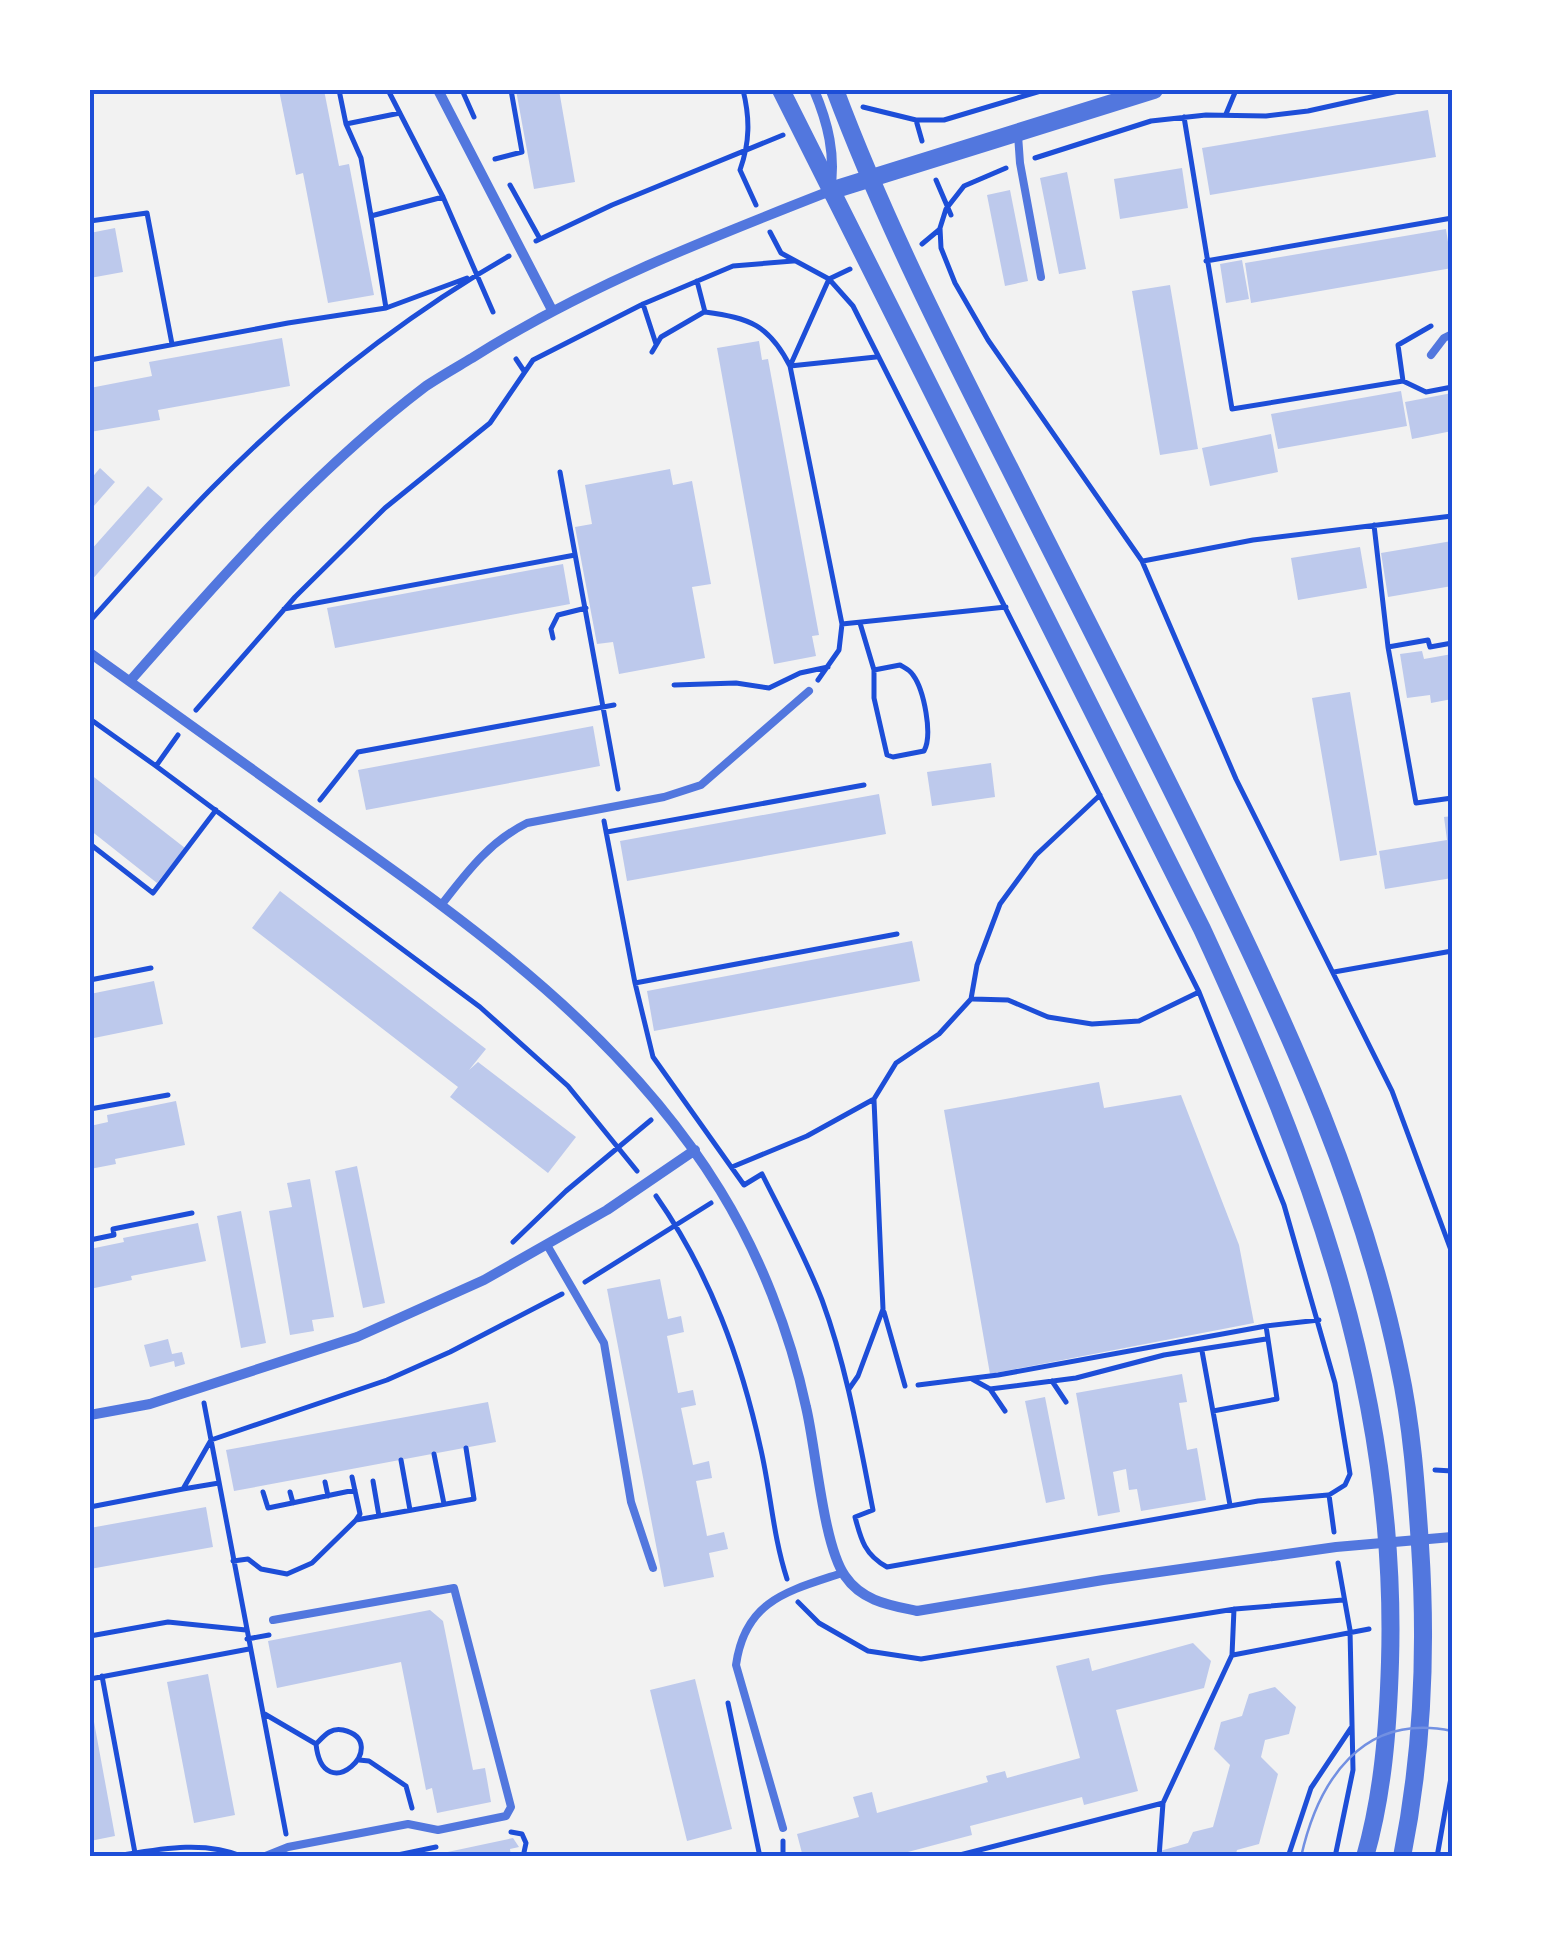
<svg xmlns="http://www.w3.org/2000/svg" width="1542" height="1947" font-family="'Sofia Sans Condensed',sans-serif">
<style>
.building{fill:#bdc9ec}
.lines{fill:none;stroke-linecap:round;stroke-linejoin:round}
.path{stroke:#1d4ed8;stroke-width:5}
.service{stroke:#5277de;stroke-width:8}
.minor{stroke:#5277de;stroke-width:10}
.tertiary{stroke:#5277de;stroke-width:18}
.tram{stroke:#7290e2;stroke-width:2.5}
.neatline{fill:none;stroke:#1d4ed8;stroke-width:4}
</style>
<rect width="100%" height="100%" fill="#f2f2f2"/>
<path class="building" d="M279,90H324L339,166L349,164L374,295L328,303L303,173L296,175Z
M516,90H559L575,182L534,189Z
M1428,110L1436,157L1210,195L1202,148Z
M1182,168L1188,208L1120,219L1114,179Z
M1067,172L1086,269L1059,274L1040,178Z
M1010,190L1028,281L1005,286L987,195Z
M115,228L123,272L90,278V233Z
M1446,229L1452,268L1251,303L1245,263Z
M1242,260L1249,299L1226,303L1220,264Z
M1170,285L1198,449L1160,455L1132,291Z
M282,338L290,386L158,410L160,420L90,432V388L152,376L149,362Z
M759,341L762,360L768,359L819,635L812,636L816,656L774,664L717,348Z
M1401,391L1407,426L1278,449L1271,414Z
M1452,393V431L1412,439L1405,402Z
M1271,434L1278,472L1210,486L1202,448Z
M100,468L115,482L93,507L90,480Z
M670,469L673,485L692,481L711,584L692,587L705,658L619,674L613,642L597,644L575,527L592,524L585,485Z
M148,486L163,499L90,582V551Z
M1452,541V586L1388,597L1381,553Z
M1360,547L1367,588L1298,600L1291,558Z
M563,564L570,604L335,648L327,608Z
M1422,651L1424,659L1452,654V699L1431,703L1430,695L1407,698L1400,654Z
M1350,692L1377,855L1340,861L1312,698Z
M593,726L600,766L366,810L358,770Z
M991,763L995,797L932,806L927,772Z
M90,774L185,848L157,883L90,830Z
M879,794L886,834L627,881L620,841Z
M1452,816V878L1385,889L1379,851L1447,840L1444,817Z
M280,891L486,1049L469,1070L478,1062L576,1137L548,1173L450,1097L458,1087L252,928Z
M912,941L920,981L654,1031L647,991Z
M154,981L163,1024L94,1038L90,1042V994Z
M1099,1082L1104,1108L1181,1095L1239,1245L1254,1323L990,1374L944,1110Z
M176,1101L185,1145L115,1159L116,1164L90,1169V1126L108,1122L107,1115Z
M357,1166L385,1303L363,1308L335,1171Z
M310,1179L334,1317L312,1320L314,1331L290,1335L269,1211L292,1207L287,1183Z
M241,1211L266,1343L241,1348L217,1216Z
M198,1223L206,1261L131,1276L132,1280L90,1289V1249L124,1242L123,1238Z
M660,1279L668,1319L681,1316L684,1332L667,1336L678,1393L693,1390L696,1405L681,1408L693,1465L709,1461L712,1478L696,1481L707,1536L724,1532L728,1549L709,1553L714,1577L664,1587L607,1289Z
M168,1339L172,1354L182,1352L185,1364L175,1367L174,1361L150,1367L144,1345Z
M1182,1374L1187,1402L1179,1403L1187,1450L1197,1448L1206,1500L1141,1511L1137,1489L1129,1490L1126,1469L1113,1472L1120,1512L1098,1516L1076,1393Z
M1045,1397L1065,1499L1046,1503L1025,1401Z
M488,1402L496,1442L234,1491L226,1450Z
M206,1507L213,1547L90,1569V1528Z
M430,1610L443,1621L473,1770L485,1768L491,1802L437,1813L432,1788L426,1790L401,1662L277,1688L268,1641Z
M1193,1643L1211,1661L1204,1688L1116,1710L1138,1791L1084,1805L1082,1797L970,1826L972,1835L889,1857H803L797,1834L859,1817L853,1797L872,1792L877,1813L988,1782L986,1776L1005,1771L1007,1778L1080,1758L1056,1666L1089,1658L1092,1671Z
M208,1674L235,1815L194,1823L167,1682Z
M695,1679L732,1829L687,1841L650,1690Z
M1275,1687L1296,1707L1289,1734L1265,1740L1261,1757L1278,1774L1259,1844L1237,1850L1235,1857H1139L1188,1843L1193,1832L1213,1827L1230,1765L1214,1749L1221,1722L1242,1716L1249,1694Z
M92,1711L115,1836L90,1841V1712Z
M513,1838L519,1847L510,1849L511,1857H424Z"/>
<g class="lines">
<path class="path" d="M339,90L346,124L361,158L371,216L443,197
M388,90L443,197L493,312
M462,90L474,117
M743,90C750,118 750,142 740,170L756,205
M863,107L916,120H944L1044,90
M1226,114L1236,90
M1184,117L1232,409L1403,381L1398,345L1431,326
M916,120L922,141
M346,124L400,113
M1035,158L1151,121L1206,115L1266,116L1308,111L1403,90
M495,159L522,152L511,90
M1006,168L964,186L946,209L940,228L941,248L955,283L988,340L1142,561L1236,779L1392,1091L1452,1253
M936,180L951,215
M510,185L540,239
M371,216L386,308
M90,221L147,213L172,344
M770,232L781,253L829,279L853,306L1199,992L1284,1205L1335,1383L1350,1474L1345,1485L1329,1495L1334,1532
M536,241L612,205L783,135
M922,244L940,229
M1206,261L1452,218
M850,269L829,279L790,366L842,624L1006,607
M697,281L705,312C750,318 769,325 790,366L876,357
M643,304L656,344
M652,352L661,337L704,312
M516,359L524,371
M90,360L288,323L386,308L467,278
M1403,381L1426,392L1452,387
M560,472L618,789
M1374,525L1388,647L1416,803L1452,798
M1143,561L1253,540L1452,516
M284,609L575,555
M90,621C131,576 171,529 214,486C302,397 401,318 509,256
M860,623L874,670V698L887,755L893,757L924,751C933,735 924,690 913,675C910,670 905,668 900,665L874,670
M553,638L551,629L558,615L586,608
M1388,647L1428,640L1430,647L1452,643
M818,680L839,650L842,624
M674,685L736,683L769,688L800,673L828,667
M196,710L295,597L385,508L490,423L533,360L643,304L733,266L793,261
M90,719L156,766
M178,735L156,766L480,1007L568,1086L637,1171
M320,800L358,752L614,705
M604,821L635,983L653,1057L744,1185L762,1174C783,1216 805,1256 822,1300C847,1368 859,1439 873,1510L855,1517C861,1540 865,1555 887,1567L1258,1501L1328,1495
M607,832L864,785
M90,844L153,893L216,810
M1334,972L1452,951
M90,980L151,968
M635,983L897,934
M973,999L1008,1000L1048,1017L1092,1024L1139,1021L1199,992
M90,1109L168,1095
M90,1115V1116
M732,1167L807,1136L874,1099L896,1063L939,1034L971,999L977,965L1000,904L1036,855L1100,795
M656,1196C710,1273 741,1359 761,1450C771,1494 773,1536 787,1579
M90,1240L114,1235L113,1229L192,1213
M513,1242L566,1191L651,1120
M585,1282L711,1203
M884,1312L905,1386
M1202,1351L1230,1505
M972,1379L990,1389L1076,1378L1164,1355L1266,1339
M1052,1381L1066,1402
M918,1385L998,1375L1266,1326L1319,1320
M849,1389L858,1376L883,1309L874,1100
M990,1389L1005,1411
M204,1403L286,1834
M1213,1411L1277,1399L1266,1326
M434,1454L444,1504
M401,1460L410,1510
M1435,1470L1452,1471
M352,1477L360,1514L356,1520
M373,1481L379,1516
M325,1482L328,1496
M183,1489L219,1483
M263,1492L268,1508L355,1490
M290,1492L293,1503
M90,1507L183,1489L211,1440L387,1380L450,1352L562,1294
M233,1561L248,1559L261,1569L287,1574L312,1563L356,1520L474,1499L466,1448
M798,1602L819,1623L868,1651L921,1659L1235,1609L1343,1600
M90,1636L168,1622L246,1630
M247,1639L269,1635
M1233,1655L1369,1629
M102,1676L135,1853
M90,1679L249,1649
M728,1703L760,1857
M263,1713L316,1744C323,1811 394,1742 343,1730C331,1727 324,1736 316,1744
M359,1760L369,1761L406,1786L412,1808
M511,1832L522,1834L526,1843L523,1857
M111,1857C155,1850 202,1839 244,1857
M388,1857L436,1847
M783,1857V1841
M952,1857L1163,1803L1232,1655L1234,1609
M1159,1857L1163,1803
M1288,1857L1311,1788L1351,1728
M1335,1857L1353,1770L1350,1630L1338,1563
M1437,1857L1452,1772"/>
<path class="service" d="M1018,135L1020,163L1041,277
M1431,355L1444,338L1452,334
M442,904C467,872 489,842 527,823L664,797L701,785L809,691
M547,1245L604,1343L631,1502L653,1568
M783,1828L736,1665C745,1600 788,1591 842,1573
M263,1857L288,1847L408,1824L438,1830L506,1816L511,1807L454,1588L273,1620"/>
<path class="minor" d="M438,90L552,310
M90,653C170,710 250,768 330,825C477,929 624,1034 720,1190C760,1255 790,1332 806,1407C816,1448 823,1545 845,1576C862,1601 889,1605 917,1611L1103,1580L1336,1547L1452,1537
M130,681C222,576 314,471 426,386C441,376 457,367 472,358C584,287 707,239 830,191C836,155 828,123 814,90
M90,1415L150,1404L357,1337L484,1280L607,1210L695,1150"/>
<path class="tertiary" d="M781,90L1202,929C1312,1167 1398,1396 1390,1662C1388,1728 1383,1794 1365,1857
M835,90C883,218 944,339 1006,461C1076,600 1147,738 1215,878C1291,1034 1364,1194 1399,1366C1412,1426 1416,1485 1420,1545C1427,1651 1423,1752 1402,1857
M830,191L1154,90"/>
<path class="tram" d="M1301,1857C1318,1781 1362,1712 1452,1731"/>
</g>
<rect width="1542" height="1947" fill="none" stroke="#ffffff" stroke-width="185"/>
<rect x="92" y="92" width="1358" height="1762" class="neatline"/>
</svg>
